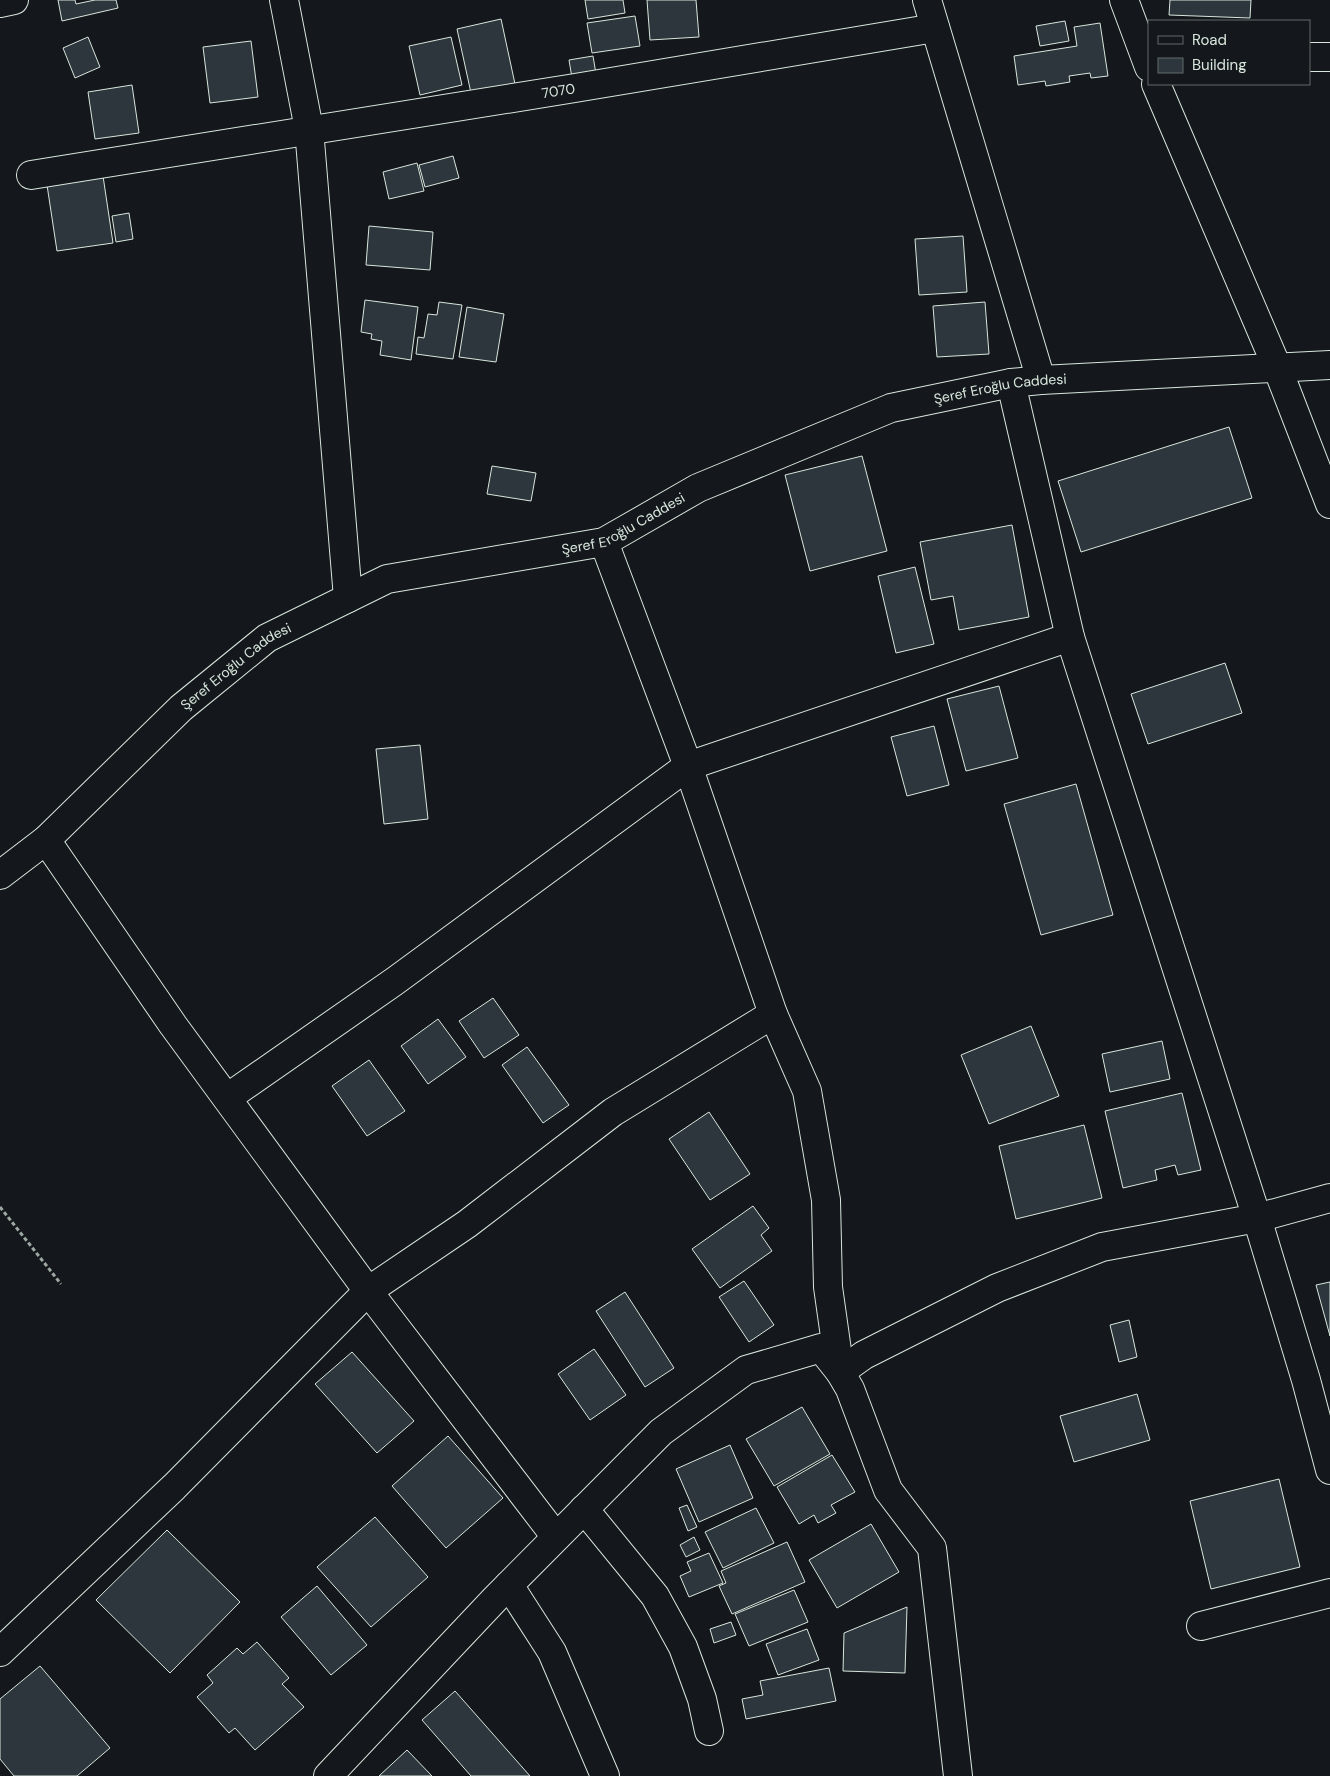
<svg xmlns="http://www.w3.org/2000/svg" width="1330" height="1776" font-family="'DM Sans',sans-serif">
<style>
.building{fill:#2c363c;stroke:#d8e6dc}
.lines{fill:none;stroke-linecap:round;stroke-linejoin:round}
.street-casing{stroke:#d8e6dc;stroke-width:30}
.secondary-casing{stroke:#d8e6dc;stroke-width:30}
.path{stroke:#9da8a2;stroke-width:3;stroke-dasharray:4 2.5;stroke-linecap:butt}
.street{stroke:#14181c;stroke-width:28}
.secondary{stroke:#14181c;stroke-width:28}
.labels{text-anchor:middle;stroke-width:4;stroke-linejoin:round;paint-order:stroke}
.street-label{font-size:14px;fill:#d8e6dc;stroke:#14181c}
</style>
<rect width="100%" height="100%" fill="#14181c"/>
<path class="building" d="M58,0H75L76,4L95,0H116L118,8L62,21Z
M585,0H623L625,13L588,19Z
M647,0H696L699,37L650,40Z
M1170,0H1251L1250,18L1169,15Z
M635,16L640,46L592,53L587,23Z
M501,19L515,84L471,93L457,29Z
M1065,21L1069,41L1040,46L1036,26Z
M1100,23L1108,76L1091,78L1090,73L1069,76L1070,82L1046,86L1045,81L1018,85L1014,56L1077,46L1074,27Z
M88,37L100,67L75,78L63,48Z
M451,37L462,85L420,95L409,46Z
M251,41L258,97L210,103L203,47Z
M593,56L596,74L572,78L569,60Z
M132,85L139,133L95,139L88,92Z
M453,156L459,178L425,187L419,165Z
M417,163L424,191L389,199L383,172Z
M103,176L113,243L57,251L47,185Z
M129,213L133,239L116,242L112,216Z
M369,226L433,232L430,270L366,265Z
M963,236L967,292L919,295L915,239Z
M365,300L418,307L411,360L380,355L382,341L371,339L372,334L361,332Z
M439,302L462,305L453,359L416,354L418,337L424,338L428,314L437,315Z
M985,302L989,354L937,357L933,306Z
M467,307L504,314L496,362L459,357Z
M1229,427L1252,498L1081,552L1058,481Z
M862,456L887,551L810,571L785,475Z
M492,466L536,473L531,501L487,494Z
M1012,525L1029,617L959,630L953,596L931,600L920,542Z
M915,567L934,644L896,653L878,576Z
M1225,663L1242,713L1148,744L1131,694Z
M999,686L1018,758L966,771L947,699Z
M934,726L949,785L907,796L891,737Z
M420,745L428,819L384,824L376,749Z
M1076,784L1113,915L1041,935L1004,804Z
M493,998L519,1035L484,1058L459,1021Z
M438,1019L466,1057L428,1084L401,1046Z
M1031,1026L1059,1096L989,1124L961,1055Z
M1162,1041L1170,1079L1110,1092L1102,1054Z
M527,1047L569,1105L543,1123L502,1065Z
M369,1060L405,1111L367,1136L332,1086Z
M1182,1093L1201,1170L1178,1175L1175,1165L1155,1170L1157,1180L1123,1188L1105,1111Z
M709,1112L750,1174L710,1200L669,1139Z
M1084,1125L1102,1198L1016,1219L999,1146Z
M753,1206L769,1228L761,1235L772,1251L720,1288L692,1249Z
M744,1281L774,1325L749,1342L719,1297Z
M1330,1282V1336L1316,1285Z
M625,1292L674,1368L645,1387L596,1311Z
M1129,1320L1137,1357L1119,1362L1110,1325Z
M594,1349L626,1395L590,1420L558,1374Z
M352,1352L414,1421L377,1453L315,1384Z
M1137,1394L1150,1440L1074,1462L1060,1416Z
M802,1407L830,1454L774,1486L746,1439Z
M448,1436L503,1498L446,1548L392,1486Z
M730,1445L753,1498L699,1522L676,1469Z
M832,1455L855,1492L831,1505L836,1513L818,1523L814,1515L799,1524L777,1487Z
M1279,1479L1300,1567L1211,1589L1190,1501Z
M687,1505L697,1527L688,1531L679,1508Z
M756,1508L774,1543L723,1568L705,1532Z
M375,1517L428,1577L371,1627L317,1567Z
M871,1524L899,1572L837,1608L809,1560Z
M167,1530L240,1602L170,1673L96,1600Z
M694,1537L700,1550L686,1557L680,1545Z
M787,1542L805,1582L732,1614L719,1586L726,1583L721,1571Z
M709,1553L723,1583L689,1597L680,1576L691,1571L687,1562Z
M317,1586L367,1645L331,1675L281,1617Z
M794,1590L808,1622L749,1646L735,1614Z
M907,1607L905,1673L843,1671L844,1633Z
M731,1622L736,1635L714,1643L710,1629Z
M807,1629L819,1660L778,1675L766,1644Z
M257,1642L289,1678L282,1684L304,1707L255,1750L235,1728L229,1733L197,1697L213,1683L207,1675L237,1648L243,1654Z
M40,1666L110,1748L77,1776H14L0,1759V1699Z
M829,1668L836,1701L746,1719L742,1699L763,1695L760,1681Z
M455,1691L530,1776H471L422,1720Z
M407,1750L432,1776H379Z"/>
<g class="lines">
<g class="street-casing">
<g id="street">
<path d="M284,0L309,129L348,598"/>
<path d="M927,0L1041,380"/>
<path d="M1124,0L1149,67"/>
<path d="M0,3L14,0"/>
<path d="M1309,57H1330"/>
<path d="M1156,84L1277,367L1330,504"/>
<path id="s1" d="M31,175L575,88L935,28"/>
<path d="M1011,383L1070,637L1257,1218L1330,1198"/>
<path d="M0,875L46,840L173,1025L368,1291L556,1537"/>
<path d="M773,1014L807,1091L826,1200L828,1287L840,1372L850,1389L888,1490L932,1548L958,1776"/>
<path d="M227,1098L395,981L688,766L1070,637"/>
<path d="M584,1509L655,1596L683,1647L702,1699L709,1731"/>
<path d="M509,1585L552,1652L605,1776"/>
<path d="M1201,1626L1330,1593"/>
<path d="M0,1652L174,1487L368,1291L467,1224L613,1112L773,1014L688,766L604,542"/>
<path d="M328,1776L495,1599L661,1432L746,1370L821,1348L840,1372L864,1355L997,1288L1102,1247L1257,1218L1306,1380L1330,1470"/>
</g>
</g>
<g class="secondary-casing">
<g id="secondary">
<path id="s2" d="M46,840L181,708L267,638L387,579L604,542L698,488L891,408L1011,383L1041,380L1330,365"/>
</g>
</g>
<path class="path" d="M0,1207L61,1284"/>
<use href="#street" class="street"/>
<use href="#secondary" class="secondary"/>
</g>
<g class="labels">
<g class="street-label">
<text dy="5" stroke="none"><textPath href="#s1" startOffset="534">7070</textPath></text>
<text dy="5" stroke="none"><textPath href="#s2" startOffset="1082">Şeref Eroğlu Caddesi</textPath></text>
<text dy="5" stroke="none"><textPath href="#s2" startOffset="678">Şeref Eroğlu Caddesi</textPath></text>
<text dy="5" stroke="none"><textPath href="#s2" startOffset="258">Şeref Eroğlu Caddesi</textPath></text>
</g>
</g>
<rect x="1148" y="20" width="162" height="65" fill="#14181c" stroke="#626a69"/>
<rect x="1158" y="36" width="25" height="8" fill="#14181c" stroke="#626a69"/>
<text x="1192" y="45" font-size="15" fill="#d8e6dc">Road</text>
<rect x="1158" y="58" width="25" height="15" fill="#2c363c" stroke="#626a69"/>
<text x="1192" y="70" font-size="15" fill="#d8e6dc">Building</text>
</svg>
